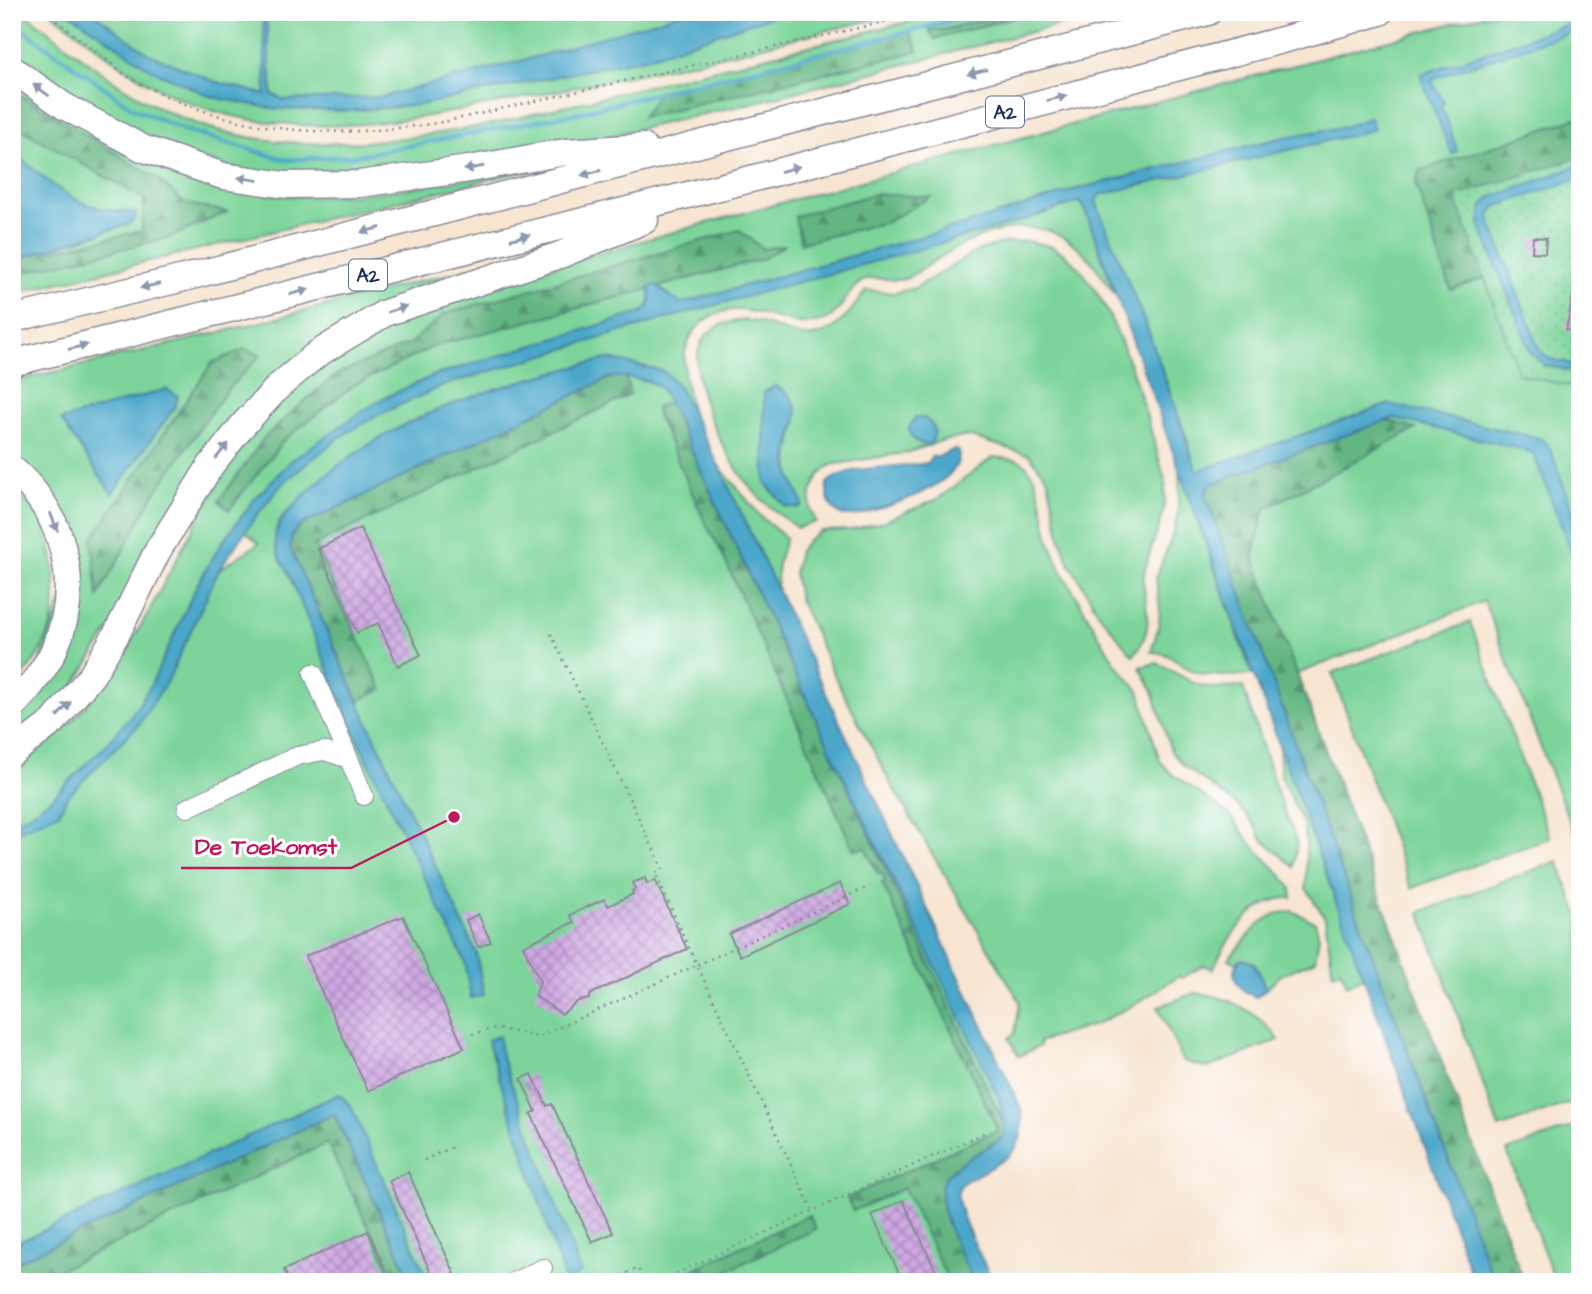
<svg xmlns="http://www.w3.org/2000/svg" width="1592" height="1294" font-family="'Architects Daughter',sans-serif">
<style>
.grass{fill:#7bd49a;stroke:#4b827c;stroke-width:2;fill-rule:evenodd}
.forest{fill:url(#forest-firs);stroke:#407270;stroke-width:2}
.garden{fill:url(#garden-dots);stroke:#4b827c;stroke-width:2}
.water{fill:#4ca7ca;stroke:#346b94;stroke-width:2}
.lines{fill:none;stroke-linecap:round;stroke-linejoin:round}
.stream{stroke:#4ca7ca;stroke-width:4.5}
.building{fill:url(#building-cross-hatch)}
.minor-casing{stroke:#898a98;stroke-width:20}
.highway-casing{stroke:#898a98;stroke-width:29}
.path{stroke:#898a98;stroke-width:2.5;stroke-dasharray:2 5;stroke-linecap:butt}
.minor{stroke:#fff;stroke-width:18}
.highway{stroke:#fff;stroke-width:26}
.oneway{fill:#8d97ae}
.labels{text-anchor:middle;stroke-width:6;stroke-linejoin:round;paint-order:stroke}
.shield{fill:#fff;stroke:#5f6d8e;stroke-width:2}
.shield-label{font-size:19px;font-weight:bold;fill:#1b2f5e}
.leader{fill:none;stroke:#c2185b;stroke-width:2.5}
.callout-dot{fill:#c2185b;stroke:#fff;stroke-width:2.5}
.callout-label{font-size:23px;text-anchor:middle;font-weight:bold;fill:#c2185b;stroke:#fff;stroke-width:6;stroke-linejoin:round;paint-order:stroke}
</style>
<defs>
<pattern id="forest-firs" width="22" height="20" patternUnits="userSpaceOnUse" patternTransform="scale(1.75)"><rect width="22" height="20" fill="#64b682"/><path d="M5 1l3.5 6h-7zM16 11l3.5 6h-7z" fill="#52946e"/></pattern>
<pattern id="garden-dots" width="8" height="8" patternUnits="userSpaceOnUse" patternTransform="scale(1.75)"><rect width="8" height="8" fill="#7bd49a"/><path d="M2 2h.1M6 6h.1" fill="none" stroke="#6ab687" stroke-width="1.8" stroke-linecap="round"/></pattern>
<pattern id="building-cross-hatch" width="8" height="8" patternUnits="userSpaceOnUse" patternTransform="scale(1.75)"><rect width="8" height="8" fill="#d0a9e3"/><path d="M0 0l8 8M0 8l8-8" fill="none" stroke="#a88abb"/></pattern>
</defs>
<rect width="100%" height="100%" fill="#fff"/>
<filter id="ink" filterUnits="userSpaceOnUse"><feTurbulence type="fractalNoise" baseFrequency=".0143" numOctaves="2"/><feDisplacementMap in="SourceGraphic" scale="14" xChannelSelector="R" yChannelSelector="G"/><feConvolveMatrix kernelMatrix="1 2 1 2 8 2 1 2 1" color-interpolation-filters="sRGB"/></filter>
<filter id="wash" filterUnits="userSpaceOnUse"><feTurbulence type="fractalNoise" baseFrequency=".00686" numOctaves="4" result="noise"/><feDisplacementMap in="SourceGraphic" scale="28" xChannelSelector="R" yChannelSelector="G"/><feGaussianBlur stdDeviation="1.57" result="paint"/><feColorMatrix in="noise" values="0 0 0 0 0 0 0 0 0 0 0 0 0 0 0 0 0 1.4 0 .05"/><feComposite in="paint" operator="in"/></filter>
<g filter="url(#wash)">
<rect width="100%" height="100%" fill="#f7e5d1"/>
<path class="grass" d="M12,12H24C68,46 113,86 164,110C266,160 380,144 488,125L948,12H1110L760,101L583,142L433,170L277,181L166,148L87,107L12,55Z
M51,12H88L174,73L283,100L272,94L266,12H888L889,17C835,27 783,42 729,54C665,69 601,82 537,95C423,118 307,146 193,104C139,84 95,46 51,12Z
M92,12H263L267,95L213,81L147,53Z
M1495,12H1580V117L1419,171L1416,184L1451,289L1499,273L1531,353C1542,369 1562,370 1580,373V848L1484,601L1297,674L1222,500L1195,470L1188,442L1149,333L1096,203L1092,186L1078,189L1115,295C1103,277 1090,255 1071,242C1031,213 980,233 942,256C930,262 919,273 906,278C893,284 877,274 864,280C847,289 842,314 823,321C782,335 742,287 701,324C674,348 686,383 692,413L679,387L663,371L608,359L586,364C485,394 384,417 306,494C295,505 280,514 276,530L295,519L604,370C639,364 647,365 674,388L1005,1091C1007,1101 1013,1114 1013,1124C1012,1160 964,1164 945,1185V1204L980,1282H12V765C34,752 58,737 75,718C139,650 172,559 220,480C243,442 261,414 297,386C386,317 493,284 599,253C669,233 740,214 810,195C1038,133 1266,72 1495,12ZM657,285L678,303L679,315L632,329V317L647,308L651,298L649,288ZM240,527L259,543L215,572L170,664L158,681L220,556Z
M12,78L266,195C360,202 454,180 546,166L12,294V260L129,224L136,217L134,212C78,213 52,184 12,151Z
M1026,241C1034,243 1044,244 1052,247C1113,274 1147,419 1165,480C1167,522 1152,537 1144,574C1142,581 1144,588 1145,596C1149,622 1150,635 1133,656L1098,612L1069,562L1061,540L1048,479L1029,455L968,436L941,441L909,452L831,465L819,475L811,492L810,508L816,522L797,528C780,515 759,500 746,482C723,452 666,350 719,326C780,299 805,385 866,290L894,293L915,288L977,251L1002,243ZM764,392L797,421C788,454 784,471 803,502L765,476Z
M538,251L265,385L65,700L12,741V714L26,702L74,566L12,460V382L229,330Z
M993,457L1018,460L1026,465L1034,477L1040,495L1049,540L1061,570L1115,663L1139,691L1160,761L1172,774L1229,814L1252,845L1282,876L1291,888L1292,898C1254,896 1227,938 1213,969L1204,965L1182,978L1179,976L1134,1005L1094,1025L1039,1042L1040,1046L1019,1056L1009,1038L1015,1033L1020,1002L892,786L836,679L799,599L794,572L799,551L808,540L821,531L850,530L882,522L938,499Z
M719,466L761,517L786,538C778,558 775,573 778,594Z
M1180,472L1252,675C1234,675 1214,678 1196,672C1178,666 1174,652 1151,652L1159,625L1160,609L1156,578L1174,531L1178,512Z
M12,485C21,496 33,507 40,518C56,545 60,607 48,635C40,654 26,674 12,689Z
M1470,622L1550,838L1411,888L1332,673Z
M1157,663C1173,669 1186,682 1203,686C1216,690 1230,687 1243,687L1279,798L1297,843L1294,867L1261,838L1254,824L1238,806L1183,765L1171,751L1153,691L1140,667Z
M1279,746L1364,977L1347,985L1341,970L1333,973L1325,918L1306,888V842L1303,823L1281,777Z
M1558,861L1580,920V1099L1499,1128L1420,912Z
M1292,911L1315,922L1319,936L1315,960L1281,975L1266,989L1254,962L1240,959L1237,963L1228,959L1260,923L1275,914Z
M1194,993C1226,994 1261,1014 1279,1040L1207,1068L1183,1061L1158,1007Z
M1580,1124V1281L1555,1282L1507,1151Z"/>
<path class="forest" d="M1011,12H1032L935,39L929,29L943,30Z
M910,31L918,51L642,117L660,91Z
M12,90L158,179L184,203L227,212L171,237L12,275V259L142,231L144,199L12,124Z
M1580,117V165L1499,273L1451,290L1416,184L1419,171Z
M875,194L930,197L887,222L801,243L795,216Z
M739,230L763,249L785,245L762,259L435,346L354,385L284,440L229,510L219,501L264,438L301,404L337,374L409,344L445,314Z
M244,349L261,355L227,390L154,494L98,597L92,539L212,363Z
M611,377H626L630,395L315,545L382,689L358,701L291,550C290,538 292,531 302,525Z
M669,402L1004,1124V1136L995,1144L969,1159L945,1217L974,1282H949L904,1188L853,1211L847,1198L998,1130L882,883L886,881L881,872L877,873L865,847L854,851L721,551L706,524L656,412L657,407Z
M1386,420L1416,429L1265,509L1253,556L1524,1282H1494L1363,931L1205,496L1210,484Z
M334,1114L412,1282H396L327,1143L34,1282H12V1264Z
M809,1215L816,1229L703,1282H666Z"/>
<path class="garden" d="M1580,157V393L1578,388L1519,374L1455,196Z"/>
<path class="water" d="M68,12H92L147,53L213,81L266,95L263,12H266L272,94L284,100L382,97L543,55L685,12H785L645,58L420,105L348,111L275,109L212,97L152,70Z
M1580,20V29L1434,78L1432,82L1444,101L1441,109L1446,116L1457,151L1452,154L1421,78L1422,74Z
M1369,118L1371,119L1374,129L1361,133L1099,195L1096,202L1149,333L1197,471L1389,404L1538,438L1546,442L1551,451L1580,530V574L1534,455L1520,449L1393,418L1210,484L1205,494L1363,931L1494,1282H1474L1087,215L1082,204L1078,202L1019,222L650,323L445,385L380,414L340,437L282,484L257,515L220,568L169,678L140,723L67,797L59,813L12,834V823L31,813L53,797L109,742L136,709L151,685L198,583L221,544L257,496L292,460L355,416L384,398L435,375L643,312L650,304V286L657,285L671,298L682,303L981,220L1077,189L1284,137L1344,127Z
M12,151C53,185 77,213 134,212L136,217L129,224L12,260Z
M1580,165V178L1495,207L1489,218L1540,351L1550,359L1580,366V373L1544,365L1531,353L1480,226C1480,215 1481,205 1490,198Z
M608,359L663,371L668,375L679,387L719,466L1022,1110C1026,1154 1007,1158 973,1177C966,1181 960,1183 958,1191C954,1208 985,1264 993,1282H974C964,1259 929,1201 945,1178C955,1162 988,1150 1004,1136V1124L999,1099L829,747L669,402L659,387L648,381L626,377H611L302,525C292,531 290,538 291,550L358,701L476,952L484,995L471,998L465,962L356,736L287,570C262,535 280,520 305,494C386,415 501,384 608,359Z
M775,386C816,406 786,432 788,464C789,479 799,491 803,505L799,508L785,506L766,484L765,476L764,392Z
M166,389L178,396L175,407L112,494L61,420Z
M915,418H924L932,424L935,433L930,446C920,443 909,441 909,428Z
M955,449L958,451C966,481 896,504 875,510C865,513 853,518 842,515C829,510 826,495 827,483C846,464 900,468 928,463L932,456L938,457Z
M1240,959C1257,958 1259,976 1266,989L1256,997C1243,992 1235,985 1234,971Z
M499,1036L501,1055L581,1272L571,1280L564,1278L487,1040Z
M339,1094L351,1106L429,1282H412L334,1114L12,1264V1245Z"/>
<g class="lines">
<path class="stream" d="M12,22L133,108L187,131L286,160L355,156L573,114L987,12"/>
</g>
<g id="blocks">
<path class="building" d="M1533,237L1546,238L1545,253L1532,252Z
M1574,291L1580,292V333L1566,330Z
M360,528L421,655L398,666L378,623L357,633L318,549Z
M645,878L647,884L655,880L687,949L591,994L589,999L578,1001L562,1014L535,996L540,981L523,946L574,922L570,915L604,899L608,906L633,894L632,891L635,889L632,883Z
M840,883L850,904L740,956L729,934Z
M478,914L491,942L478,947L466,920Z
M403,916L464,1048L368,1091L305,956Z
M532,1074L547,1106L552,1104L613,1233L592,1242L531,1114L536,1111L521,1079Z
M408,1172L455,1274L438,1282H435L389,1181Z
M903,1200L941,1282H903L872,1215Z
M368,1231L391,1282H289L284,1270Z"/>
</g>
</g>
<g filter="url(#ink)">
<use href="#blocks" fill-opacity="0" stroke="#898a98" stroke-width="2"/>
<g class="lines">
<g class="minor-casing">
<path id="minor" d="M349,759L364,796
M187,808L297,756L324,751L349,759L313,673
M513,1282L543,1268"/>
</g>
<g class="highway-casing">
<path id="highway" d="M12,69L64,106L142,148L223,176L286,185L359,184L469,169L565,152L643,147
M12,319L180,279L1208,12
M12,363L724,186L1286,39L1380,12
M12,469C65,514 83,586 54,650C44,671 28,690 12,707
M12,753L53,722L92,675L117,633L158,550L211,465L243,425L279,386L317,354L385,313L560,255L645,220"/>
</g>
<path class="path" d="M45,12C65,27 85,43 104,58C114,65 123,75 134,80C236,136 331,140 443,122L929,12
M893,12L896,21
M551,634L663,869L655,873L697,965L870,886
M472,1034L495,1028L538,1037L697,965L812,1209
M424,1160L454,1146
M608,1282L638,1268L644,1282
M657,1282L984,1133"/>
<use href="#minor" class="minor"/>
<use href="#highway" class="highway"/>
</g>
<defs><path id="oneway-solid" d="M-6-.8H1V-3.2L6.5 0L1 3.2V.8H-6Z" transform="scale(1.75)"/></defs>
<g class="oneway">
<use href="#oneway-solid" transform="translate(977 72) rotate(165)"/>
<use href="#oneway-solid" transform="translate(41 90) rotate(-144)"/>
<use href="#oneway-solid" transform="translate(1057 98) rotate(-15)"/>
<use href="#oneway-solid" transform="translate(474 168) rotate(170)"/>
<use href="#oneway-solid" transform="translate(790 169) rotate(-15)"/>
<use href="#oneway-solid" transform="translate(591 173) rotate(166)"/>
<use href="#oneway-solid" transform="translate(248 179) rotate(-171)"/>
<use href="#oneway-solid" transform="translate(371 230) rotate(166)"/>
<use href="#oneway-solid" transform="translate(520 237) rotate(-14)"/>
<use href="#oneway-solid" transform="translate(150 286) rotate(167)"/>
<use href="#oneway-solid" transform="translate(299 292) rotate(-14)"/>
<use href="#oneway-solid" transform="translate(397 309) rotate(-18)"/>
<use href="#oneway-solid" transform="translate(78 347) rotate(-14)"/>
<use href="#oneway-solid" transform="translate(222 451) rotate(-51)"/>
<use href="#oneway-solid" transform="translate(54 522) rotate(68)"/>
<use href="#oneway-solid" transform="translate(64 709) rotate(-47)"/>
</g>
</g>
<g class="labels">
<g class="shield">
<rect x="986" y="96.5" width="38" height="31" rx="5"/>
<rect x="349" y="259.5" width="38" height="31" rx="5"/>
</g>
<g class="shield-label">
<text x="1005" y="119">A2</text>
<text x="368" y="282">A2</text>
</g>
</g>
<path class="leader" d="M454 817L351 868H181"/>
<circle class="callout-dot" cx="454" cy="817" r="7"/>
<g class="callout-label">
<text x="266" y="854">De Toekomst</text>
</g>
<rect width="1592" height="1294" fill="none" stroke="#fff" stroke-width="42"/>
</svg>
